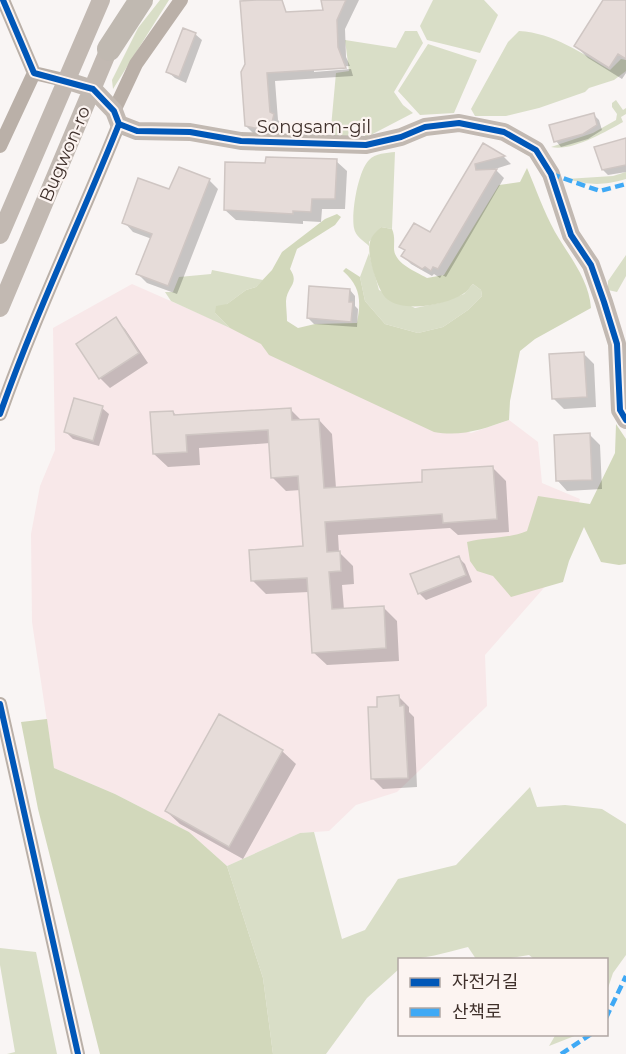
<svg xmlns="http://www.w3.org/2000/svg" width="626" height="1054" font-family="Montserrat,'Noto Sans KR',sans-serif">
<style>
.education{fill:#f8e8e9}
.green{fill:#d9dec7}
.forest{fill:#d2d8bb}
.shadow{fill:#0003}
.building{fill:#e6dcd9;stroke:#cfc6c3;stroke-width:1.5}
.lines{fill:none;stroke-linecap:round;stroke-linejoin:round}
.street{stroke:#bab0a8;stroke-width:14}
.secondary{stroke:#c2b9b2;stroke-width:18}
.highway{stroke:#c0b9b1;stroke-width:24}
.quiet{stroke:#3fa9f5;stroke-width:4.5;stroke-dasharray:9 4.5;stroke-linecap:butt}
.cycleway-casing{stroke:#fcf4f1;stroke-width:10}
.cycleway{stroke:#0057b8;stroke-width:6}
.labels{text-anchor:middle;stroke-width:4.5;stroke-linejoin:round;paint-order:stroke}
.street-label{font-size:18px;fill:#3f302b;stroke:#fcf4f1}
</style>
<rect width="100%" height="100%" fill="#f9f5f4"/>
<path class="education" d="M132,284L471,433L509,420L538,442L542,483L580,499L557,573L485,655L487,706L397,792L356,805L329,831L300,833L227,866L189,832L115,794L54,768L32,622L31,534L40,486L55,450L53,328Z"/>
<path class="green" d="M160,0H169L113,89L112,80L138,28Z
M433,0H484L498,15L480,53L427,40L420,26Z
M405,31H417L423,43L394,92L403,105L413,113L365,138V126L349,127L348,138H330L336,73L349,71L345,40L396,48Z
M519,31C554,33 581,53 610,70L621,59L626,60V71L614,80L589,88L585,92L539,108L506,116H475L471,109L508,42Z
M428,44L477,60L454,113L420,115L398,91Z
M616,100L623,110L626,108V114L621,117L623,122C605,132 571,152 551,147L593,133L616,120L617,114L612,107V103Z
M395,152L392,229L381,227L369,242V246C364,241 355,236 354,228C351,213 358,171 369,160C375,153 387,153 395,152Z
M626,172V179C601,186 591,185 566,179L613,176Z
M369,253L379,290L415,308L439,303L464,294L473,284L481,290L482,296L468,310L443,327L418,333L385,324L365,301L360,277Z
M626,255V276L617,292L608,290V281Z
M212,270L263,280L256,287L246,290L215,313L230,328L171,301L165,292H173L179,277L211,274Z
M530,787L537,807L565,805L602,809L626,824V955L613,973L607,991L606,960L534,959L529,955L505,959H476L468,947C444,953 425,959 400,960L399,969L367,998L326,1054H273L263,978L227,866L300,833L314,832L342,939L365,930L398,879L456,865Z
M0,948L36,952L57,1054H7L15,1052L0,965Z
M556,1034H577V1035L549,1046Z"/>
<path class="forest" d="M527,168C536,189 544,212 555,232C569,256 589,279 591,308L535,339L520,351L510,401L509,420C483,429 462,437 434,432L269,355L261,344L230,328L215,313L216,306L227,304L246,290L256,287L272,270L282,252L325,219L337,214L341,217L335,225L297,249L290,269C300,284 287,286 286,301C286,307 287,315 287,321L298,328L315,324L357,323C361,301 361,287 343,271L346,268L360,277L365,301L385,324L418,333L443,327L468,310L482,296L481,290L473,284C470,287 467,292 463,294C446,305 404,313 387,299C378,292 366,253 370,242C371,236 377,231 381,227L392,229C395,236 394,241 394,249C395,264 415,271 427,278L444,275L499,185L520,182Z
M616,424L626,439V564L619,565L601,562L584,527L569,561L563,582L511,597L493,576L477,571L470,561L467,542C487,537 508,539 527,531L538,496L590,504L615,453Z
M47,719L54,768L115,794L189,832L227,866L263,978L273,1054H100L38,809L21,722Z"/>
<path class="shadow" d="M323,0H359L345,29L346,57L350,66L321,68L314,70V72L351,69L353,76L275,81L278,120L282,124L278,139L255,135L246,126L247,65L325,11Z
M605,0H626V73L622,79L588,58L576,46Z
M195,34L202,40L186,83L175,78L168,72Z
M593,114L599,120L602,130L588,139L561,147L556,141Z
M626,140V172L608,175L603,170Z
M484,145L504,157L511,164L495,169L504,178L446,277L442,275L440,278L434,274L432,276L411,264L403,256L406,251L401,247L431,235Z
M336,161L347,171L345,209H322L321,222L303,221V224L236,220L225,210L267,165Z
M209,180L218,189L177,294L147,283L138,274L152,239L133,232L124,222L170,191Z
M350,290L355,296V306L358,309L357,327L314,324L308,318Z
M115,319L125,329L148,363L110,388L100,378Z
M583,353L594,364L596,407L564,409L554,399Z
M102,408L109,414L99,446L73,439L66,432Z
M290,409L302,421L319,420L332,434L336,488L424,483L493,468L506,481L509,532L458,535L450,528L338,535L339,552L353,566L354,584L342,585L344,610L383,607L397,621L399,661L327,665L313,652L309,592L266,594L253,581L304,548L301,490L286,491L272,477L270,443L199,448L200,465L168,467L154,454L173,412L177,416Z
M590,435L600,445L602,489L567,491L557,480Z
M458,557L465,564L472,582L426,600L419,593Z
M399,697L409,707V712L414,717L417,787L383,789L373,779Z
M282,751L296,764L243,859L180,824L166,811Z"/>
<path class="building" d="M256,0H282L286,12L323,10L321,0H346L337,20L338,47L346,68L267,73L270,112L274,114L270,131L245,126L241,72L245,64L240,1Z
M603,0H626V59L618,54L609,68L574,46Z
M183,28L196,33L179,77L166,72Z
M594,113L597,125L583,134L554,142L549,125Z
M626,138V165L602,170L594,147Z
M483,143L505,156L475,164L476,170L497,169L438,269L433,267L431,271L425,267L422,269L401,256L405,250L399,247L414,223L430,232Z
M266,157L337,159L335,199H312L311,212L293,211V214L224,210L225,162L265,163Z
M179,167L210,179L168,286L136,274L152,234L122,223L138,178L169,189Z
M309,286L350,289L349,302H353L351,322L307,318Z
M116,317L139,353L99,379L76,344Z
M584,352L587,397L552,399L549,354Z
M74,398L103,406L93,441L64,432Z
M291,408L292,420L319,419L324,488L422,482V470L493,466L497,519L443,523L442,514L325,522L327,552L340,551L341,571L329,572L332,609L384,606L386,648L312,653L307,578L251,581L249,550L303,546L298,476L271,478L268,430L186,435L187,452L153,454L150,412L173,411L174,415Z
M590,433L592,480L556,481L554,435Z
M459,556L466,575L418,594L410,574Z
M399,695L400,706L404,705L408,778L371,779L368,707H377V697Z
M219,714L283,750L229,847L165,811Z"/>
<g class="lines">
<path class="street" d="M3,0L34,73L68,81
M114,111L136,64L181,0
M0,146L34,73
M0,414C35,315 80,221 119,124
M0,704L78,1054"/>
<path class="secondary" d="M68,81L93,89L114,111L119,124L137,131L190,132L241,141L366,145L401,137L425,127L459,123L504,132L536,150L551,174L571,235L591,265L604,302L617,344L620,410L626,420
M0,235L101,0
M0,308L114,37"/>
<path class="highway" d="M109,49L141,0"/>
<path class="quiet" d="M551,174L600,191L626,184
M606,1018L626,976
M561,1054L591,1034"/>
<g class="cycleway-casing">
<path id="cycleway" d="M3,0L34,73L93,89L114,111L119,124L137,131L190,132L241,141L366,145L401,137L425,127L459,123L504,132L536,150L551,174L571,235L591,265L604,302L617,344L620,410L626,420
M0,414C35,315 80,221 119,124
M0,704L78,1054"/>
</g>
<use href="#cycleway" class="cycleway"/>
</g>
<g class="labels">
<g class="street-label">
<text x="314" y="133">Songsam-gil</text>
<text transform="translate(65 154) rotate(-67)" y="6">Bugwon-ro</text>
</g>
</g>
<rect x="398" y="958" width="210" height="78" fill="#fcf4f1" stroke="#b0a6a2" stroke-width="1.5"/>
<rect x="410" y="978" width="30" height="9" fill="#0057b8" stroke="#b0a6a2" stroke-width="1.5"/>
<text x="452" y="988" font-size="18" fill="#3f302b">자전거길</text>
<rect x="410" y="1008" width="30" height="9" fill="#3fa9f5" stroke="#b0a6a2" stroke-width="1.5"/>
<text x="452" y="1018" font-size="18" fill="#3f302b">산책로</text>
</svg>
